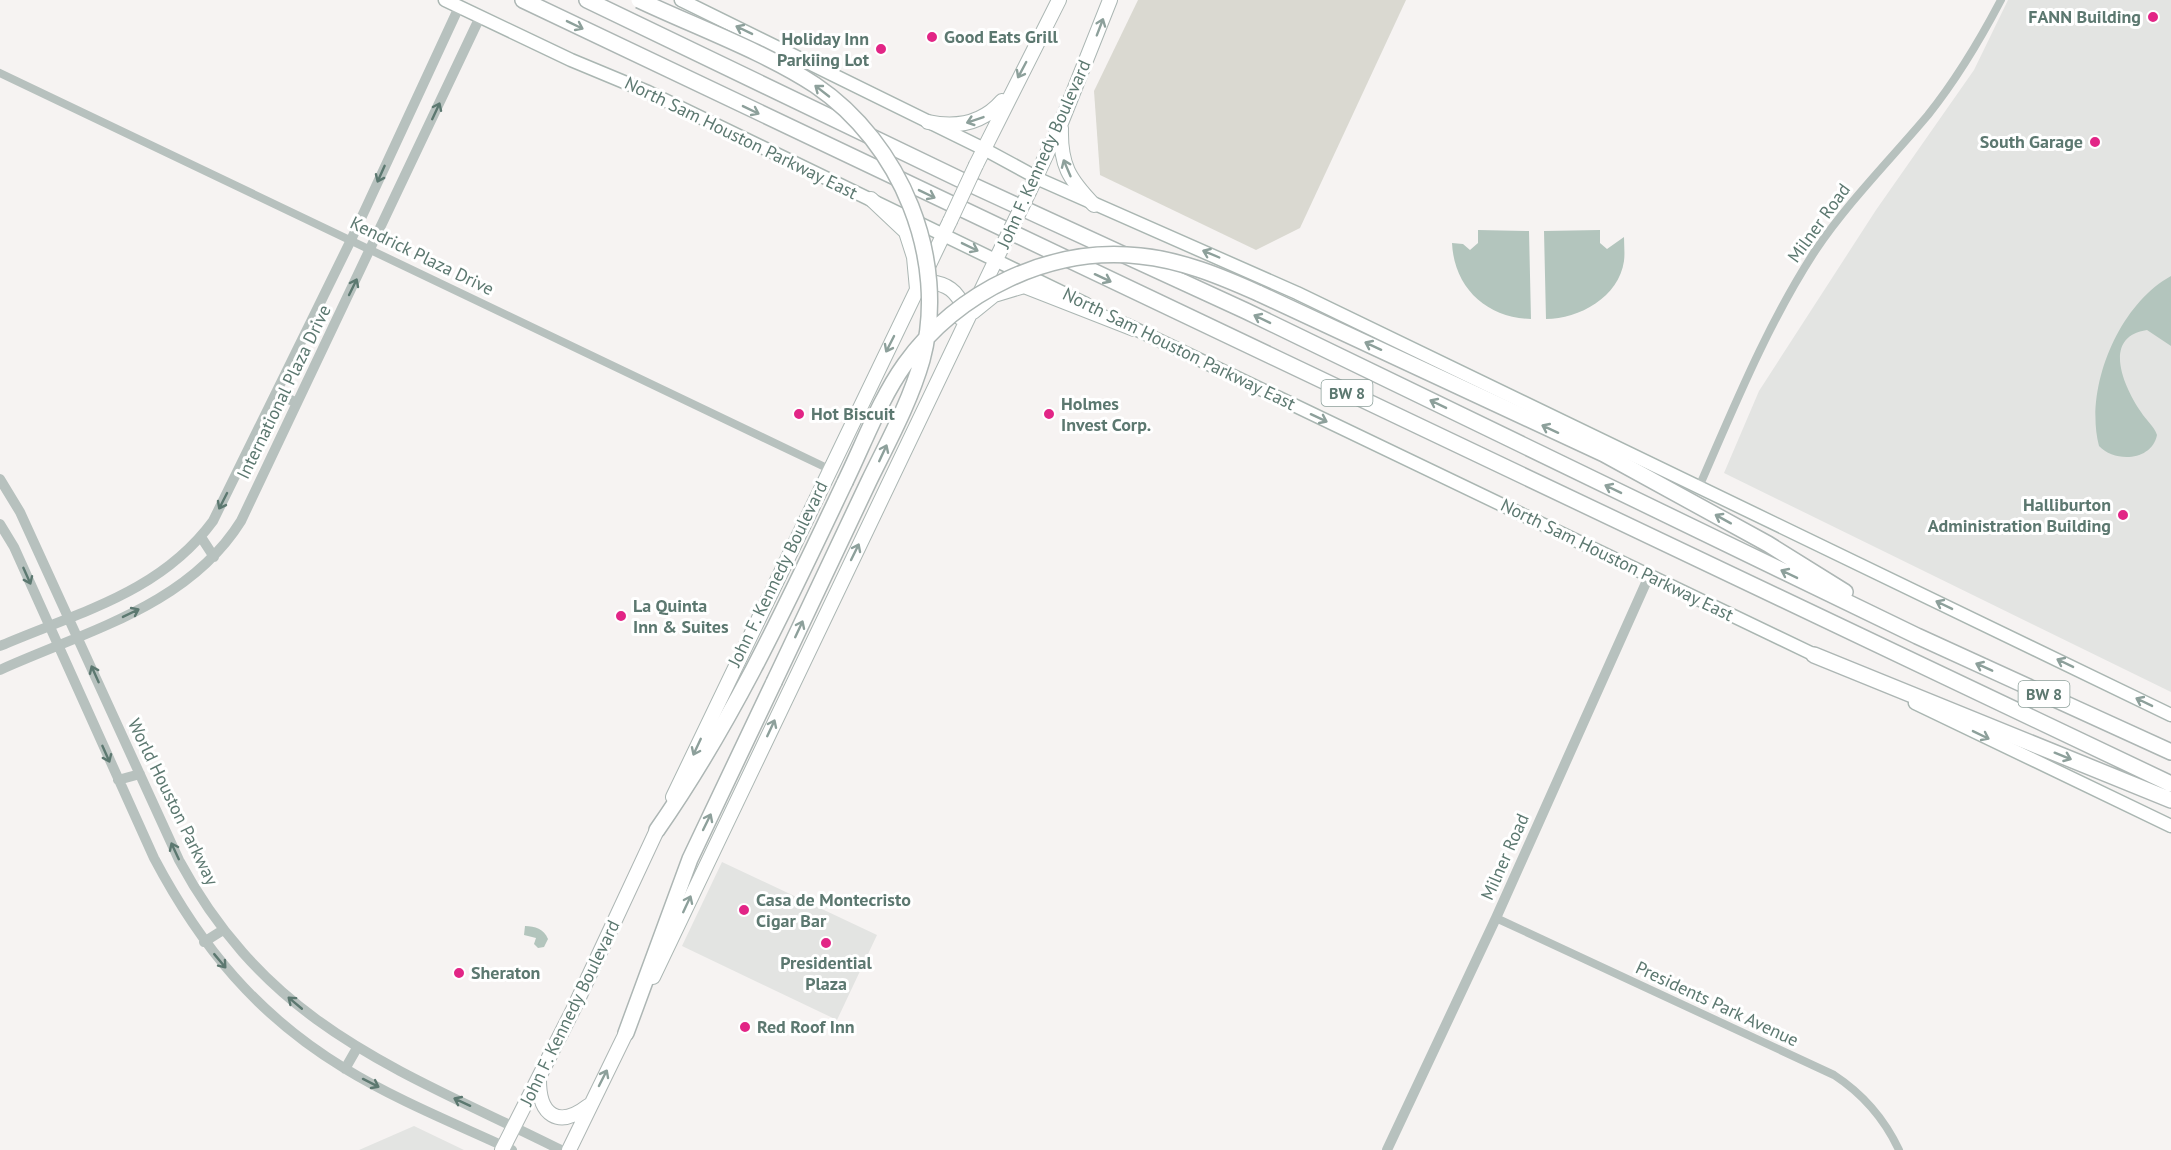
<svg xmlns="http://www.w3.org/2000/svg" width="2171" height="1150" font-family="'PT Sans',sans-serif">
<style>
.built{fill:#e3e4e2}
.green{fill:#dad9d1}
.water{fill:#b3c5bd}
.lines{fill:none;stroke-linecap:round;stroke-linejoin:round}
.secondary-casing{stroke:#aab6b2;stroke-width:15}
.primary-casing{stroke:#abb6b3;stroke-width:16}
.trunk-casing{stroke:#adb6b4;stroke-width:16}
.motorway-casing{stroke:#adb6b4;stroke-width:18}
.minor{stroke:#b7c1be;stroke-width:8}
.tertiary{stroke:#b7c1be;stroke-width:10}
.secondary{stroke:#fff;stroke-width:12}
.primary{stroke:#fff;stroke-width:14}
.trunk{stroke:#fff;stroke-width:14}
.motorway{stroke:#fff;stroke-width:15}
.primary-bridge-casing{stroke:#abb6b3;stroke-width:16;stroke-linecap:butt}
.motorway-bridge-casing{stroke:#adb6b4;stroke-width:18;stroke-linecap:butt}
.primary-bridge{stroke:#fff;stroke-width:14}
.motorway-bridge{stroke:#fff;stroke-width:15}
.oneway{stroke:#8da09b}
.oneway2{stroke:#5c7870}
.poi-dot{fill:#e22586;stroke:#fff;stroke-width:2}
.labels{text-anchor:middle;stroke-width:6;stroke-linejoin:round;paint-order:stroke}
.shield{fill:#fff;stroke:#8da09b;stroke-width:1.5}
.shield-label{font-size:16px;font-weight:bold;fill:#5c7870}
.poi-label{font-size:18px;font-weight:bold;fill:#5c7870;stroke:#fff;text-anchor:start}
.street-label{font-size:18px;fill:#5c7870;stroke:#fff}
</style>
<rect width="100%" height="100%" fill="#f6f3f2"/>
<path class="built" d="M2008,0H2171V692L1724,473L1759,391L1876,210L1974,70Z
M722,862L877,935L837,1020L682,946Z
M414,1126L464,1150H359Z"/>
<path class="green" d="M1138,0H1406L1300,228L1256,250L1100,175L1094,91Z"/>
<path class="water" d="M1478,230L1529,231L1531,319C1487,318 1454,288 1452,243L1463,244L1470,250L1478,243Z
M1600,230V243L1607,249L1624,237C1624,245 1625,253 1624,261C1619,297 1579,319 1546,319L1544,231Z
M2171,276V346L2147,330C2101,337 2124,387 2141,412C2146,420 2154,426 2157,435C2152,461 2115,463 2099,446C2084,389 2118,305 2171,276Z
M525,926C535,926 544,929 548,939L544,947L538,948L534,944L536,938L524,935Z"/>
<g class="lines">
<g class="secondary-casing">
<path id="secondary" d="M445,0L571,60L648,92L1086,304
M681,0L984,149L1043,181L1297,293L2171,715
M1125,324L1821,658
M1915,703L2171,826"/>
</g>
<g class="primary-casing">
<path id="primary" d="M928,122C956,128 982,124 1002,101
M1061,128C1060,165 1069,179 1094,205
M976,165L1059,0
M1030,190L1061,123L1110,0
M871,199L906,232L914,257L917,289
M920,289L930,282C947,284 957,291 963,307L959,317
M973,312L994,295L1024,286L1134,329
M673,797L950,221
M653,977L1002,247"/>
</g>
<g class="trunk-casing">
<path id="trunk" d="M539,1080C539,1115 558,1129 588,1106
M502,1150L574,1008L657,830
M569,1150L626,1033"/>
</g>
<g class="motorway-casing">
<path id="motorway" d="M523,0L2171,784
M587,0L959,179L1246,311L1917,636L2171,752
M1258,293L1604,454L1768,544L1845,592
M1814,655L2171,800
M657,830C733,721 788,602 845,482
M626,1033L690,859L774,682"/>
</g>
<path class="minor" d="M0,73L829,469
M1699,487C1734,407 1767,325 1815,251C1848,202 1890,160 1928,115C1956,80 1980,40 2001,0
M1496,918L1834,1075C1863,1094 1884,1118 1899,1150"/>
<path class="tertiary" d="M276,393L297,403
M0,479L20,512L179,860C270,1029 401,1070 561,1150
M0,524L14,547L154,858C201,947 257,1015 344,1068C396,1100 456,1124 512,1150
M201,537L214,557
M0,646C79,612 160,593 213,521L351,240L459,7
M0,670C86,631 188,606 241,521L480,17
M118,780L140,774
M204,942L223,930
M345,1069L357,1048
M1387,1150L1496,918L1649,576"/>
<use href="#secondary" class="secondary"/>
<use href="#primary" class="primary"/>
<use href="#trunk" class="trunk"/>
<use href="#motorway" class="motorway"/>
<g class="primary-bridge-casing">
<path id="primary-bridge" d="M950,221L976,165
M1002,247L1030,190"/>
</g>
<g class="motorway-bridge-casing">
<path id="motorway-bridge" d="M639,0C694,26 765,52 815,85C901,143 949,259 922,360C910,402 888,442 869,481C838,548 806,615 774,682
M845,482C864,443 880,399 905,364C958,291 1050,246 1140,256C1181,260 1220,276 1258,293"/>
</g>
<use href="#primary-bridge" class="primary-bridge"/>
<use href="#motorway-bridge" class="motorway-bridge"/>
</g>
<defs><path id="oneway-shaft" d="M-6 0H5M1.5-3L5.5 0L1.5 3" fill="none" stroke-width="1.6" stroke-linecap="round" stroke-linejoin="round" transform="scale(1.5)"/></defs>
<g class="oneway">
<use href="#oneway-shaft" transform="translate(575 25) rotate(26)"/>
<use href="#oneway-shaft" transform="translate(1100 27) rotate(-69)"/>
<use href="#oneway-shaft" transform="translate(744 30) rotate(-154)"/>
<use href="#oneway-shaft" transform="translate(1022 70) rotate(118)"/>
<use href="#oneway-shaft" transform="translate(822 91) rotate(-142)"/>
<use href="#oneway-shaft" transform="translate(751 110) rotate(26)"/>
<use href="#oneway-shaft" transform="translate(975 120) rotate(161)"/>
<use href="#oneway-shaft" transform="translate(1067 168) rotate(-113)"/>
<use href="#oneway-shaft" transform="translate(927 194) rotate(26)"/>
<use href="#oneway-shaft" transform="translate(970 247) rotate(26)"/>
<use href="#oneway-shaft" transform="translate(1211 254) rotate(-157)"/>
<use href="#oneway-shaft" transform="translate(1103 278) rotate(25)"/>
<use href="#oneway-shaft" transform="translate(1262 319) rotate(-154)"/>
<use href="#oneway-shaft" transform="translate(890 344) rotate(117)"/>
<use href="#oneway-shaft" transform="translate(1373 346) rotate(-155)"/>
<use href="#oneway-shaft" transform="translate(1438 404) rotate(-154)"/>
<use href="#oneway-shaft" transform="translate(1319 418) rotate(25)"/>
<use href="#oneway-shaft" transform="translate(1550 429) rotate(-155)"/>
<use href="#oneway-shaft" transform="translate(883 453) rotate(-65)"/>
<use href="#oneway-shaft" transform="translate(1613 489) rotate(-154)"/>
<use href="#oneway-shaft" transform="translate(1723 519) rotate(-151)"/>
<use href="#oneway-shaft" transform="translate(855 552) rotate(-64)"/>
<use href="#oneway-shaft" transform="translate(1789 574) rotate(-154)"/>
<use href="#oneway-shaft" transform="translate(1944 605) rotate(-154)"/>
<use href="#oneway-shaft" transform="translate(799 629) rotate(-65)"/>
<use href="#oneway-shaft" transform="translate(2065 663) rotate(-154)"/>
<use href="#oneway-shaft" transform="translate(1984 667) rotate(-156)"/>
<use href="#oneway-shaft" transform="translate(2144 702) rotate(-154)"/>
<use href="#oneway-shaft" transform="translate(771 728) rotate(-65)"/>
<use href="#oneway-shaft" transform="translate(1981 735) rotate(26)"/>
<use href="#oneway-shaft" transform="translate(697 747) rotate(115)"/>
<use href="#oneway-shaft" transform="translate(2063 756) rotate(22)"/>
<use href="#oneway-shaft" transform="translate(707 822) rotate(-64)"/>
<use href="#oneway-shaft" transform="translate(687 904) rotate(-65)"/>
<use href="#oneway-shaft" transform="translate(603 1078) rotate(-63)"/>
</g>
<g class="oneway2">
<use href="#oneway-shaft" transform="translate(436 111) rotate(-65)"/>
<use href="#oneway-shaft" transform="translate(381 174) rotate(114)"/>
<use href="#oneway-shaft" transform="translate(353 287) rotate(-64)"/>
<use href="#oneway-shaft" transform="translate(223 501) rotate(117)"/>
<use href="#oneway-shaft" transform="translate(27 576) rotate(66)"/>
<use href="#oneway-shaft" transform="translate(131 613) rotate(-26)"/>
<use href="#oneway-shaft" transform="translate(95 674) rotate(-114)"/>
<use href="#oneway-shaft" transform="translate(106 754) rotate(66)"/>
<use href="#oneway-shaft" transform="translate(175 851) rotate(-115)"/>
<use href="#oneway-shaft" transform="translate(220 961) rotate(50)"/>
<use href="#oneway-shaft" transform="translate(295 1003) rotate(-140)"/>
<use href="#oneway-shaft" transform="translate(371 1083) rotate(27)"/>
<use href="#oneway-shaft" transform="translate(462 1102) rotate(-155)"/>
</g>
<g class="poi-dot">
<circle cx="2153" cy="17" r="6"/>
<circle cx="932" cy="37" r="6"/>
<circle cx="881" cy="49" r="6"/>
<circle cx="2095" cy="142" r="6"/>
<circle cx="799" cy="414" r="6"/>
<circle cx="1049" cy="414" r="6"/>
<circle cx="2123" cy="515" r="6"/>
<circle cx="621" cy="616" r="6"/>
<circle cx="744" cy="910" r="6"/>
<circle cx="826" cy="943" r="6"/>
<circle cx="459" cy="973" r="6"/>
<circle cx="745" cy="1027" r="6"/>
</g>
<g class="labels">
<g class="shield">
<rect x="1321.5" y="380" width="51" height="26" rx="4.5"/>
<rect x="2018.5" y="681" width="51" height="26" rx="4.5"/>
</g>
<g class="shield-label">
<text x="1347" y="399">BW 8</text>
<text x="2044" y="700">BW 8</text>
</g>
<g class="poi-label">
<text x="2141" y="23" text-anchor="end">FANN Building</text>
<text x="944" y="43">Good Eats Grill</text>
<text x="869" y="45" text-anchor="end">Holiday Inn<tspan x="869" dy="21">Parkiing Lot</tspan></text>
<text x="2083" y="148" text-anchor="end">South Garage</text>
<text x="1061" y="410">Holmes<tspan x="1061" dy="21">Invest Corp.</tspan></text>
<text x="811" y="420">Hot Biscuit</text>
<text x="2111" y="511" text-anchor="end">Halliburton<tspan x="2111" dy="21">Administration Building</tspan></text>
<text x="633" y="612">La Quinta<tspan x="633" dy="21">Inn &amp; Suites</tspan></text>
<text x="756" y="906">Casa de Montecristo<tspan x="756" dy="21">Cigar Bar</tspan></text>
<text x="826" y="969" text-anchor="middle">Presidential<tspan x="826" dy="21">Plaza</tspan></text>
<text x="471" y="979">Sheraton</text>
<text x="757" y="1033">Red Roof Inn</text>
</g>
<g class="street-label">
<text transform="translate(741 138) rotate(26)" y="6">North Sam Houston Parkway East</text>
<text transform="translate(1044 154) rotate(-66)" y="6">John F. Kennedy Boulevard</text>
<text transform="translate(1819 223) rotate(-54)" y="6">Milner Road</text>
<text transform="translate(422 256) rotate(26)" y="6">Kendrick Plaza Drive</text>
<text transform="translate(1179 349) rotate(26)" y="6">North Sam Houston Parkway East</text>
<text transform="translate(284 392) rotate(-64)" y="6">International Plaza Drive</text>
<text transform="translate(1617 560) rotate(26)" y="6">North Sam Houston Parkway East</text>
<text transform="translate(778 574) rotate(-64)" y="6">John F. Kennedy Boulevard</text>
<text transform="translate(173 802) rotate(64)" y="6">World Houston Parkway</text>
<text transform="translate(1505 857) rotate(-66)" y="6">Milner Road</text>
<text transform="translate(1717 1004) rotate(25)" y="6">Presidents Park Avenue</text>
<text transform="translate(570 1013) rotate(-64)" y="6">John F. Kennedy Boulevard</text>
</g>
</g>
</svg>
